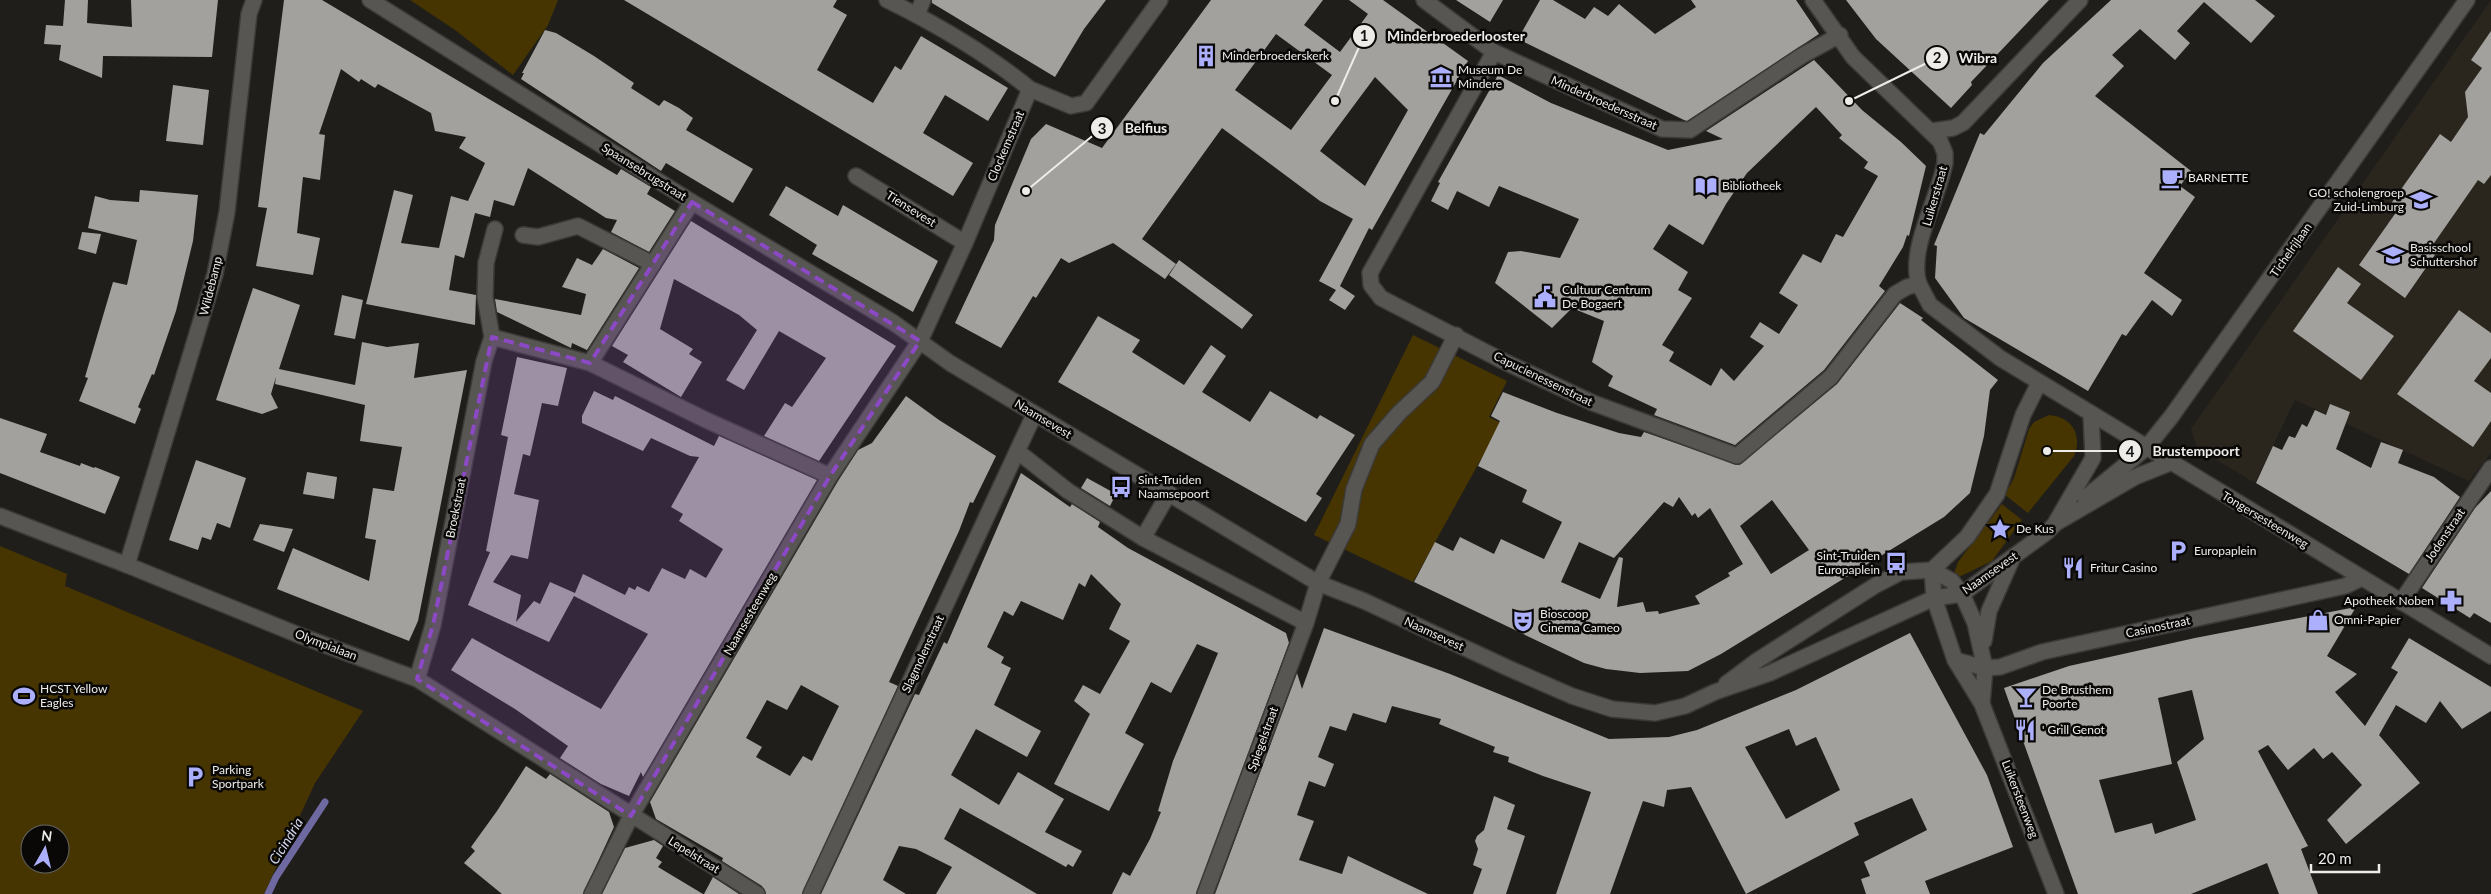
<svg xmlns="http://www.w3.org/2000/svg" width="2491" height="894" font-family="Lato,sans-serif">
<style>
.built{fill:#2a261e}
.green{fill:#463500;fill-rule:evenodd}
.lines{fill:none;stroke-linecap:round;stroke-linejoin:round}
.stream{stroke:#6e69a0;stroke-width:7}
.building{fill:#a2a19d;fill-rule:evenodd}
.pedestrian-casing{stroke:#3b3a38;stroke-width:18}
.minor-casing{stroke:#3b3a38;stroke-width:18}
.tertiary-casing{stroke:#3b3a38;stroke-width:18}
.pedestrian{stroke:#585652;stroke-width:15}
.minor{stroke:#585652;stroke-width:15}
.tertiary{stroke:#585652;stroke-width:15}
.marked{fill:#8c49c5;fill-opacity:0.2;stroke:#8c49c5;stroke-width:4;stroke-dasharray:10 6;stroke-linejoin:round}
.labels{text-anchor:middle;stroke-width:5;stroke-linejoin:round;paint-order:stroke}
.poi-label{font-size:12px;fill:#edece9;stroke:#090807;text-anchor:start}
.street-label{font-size:12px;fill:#edece9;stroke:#090807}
.water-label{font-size:14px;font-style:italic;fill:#d4d6ed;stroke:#090807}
.leader{fill:none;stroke:#edece9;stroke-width:2}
.callout-dot{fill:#edece9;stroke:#090807;stroke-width:2}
.mark-label{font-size:15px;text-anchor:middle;font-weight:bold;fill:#111}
.callout-label{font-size:14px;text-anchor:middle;font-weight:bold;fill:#edece9;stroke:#090807;stroke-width:5;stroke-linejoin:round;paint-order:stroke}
</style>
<rect width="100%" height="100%" fill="#201e1b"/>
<path class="built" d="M2491,0V453L2469,481L2295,400L2255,483L2197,448L2191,429Z"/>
<path class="green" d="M410,0H558L548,25L513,75L455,30Z
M1413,335L1507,381L1489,417L1501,423L1413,582L1314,535Z
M2049,415C2072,417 2083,435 2074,456L2028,513L2005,495L2014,478L2029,429L2034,422Z
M2002,504L2022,520L1992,561L1959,577L1954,573L1958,562Z
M0,546L67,574L65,586L363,711L315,783L264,894H0ZM30,834H60V864H30Z"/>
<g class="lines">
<path class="stream" d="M268,894L276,877L325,802"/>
</g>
<path class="building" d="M65,0H88L87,23L132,27L131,0H218L212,57L103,56L102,78L59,60L61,45L44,44L46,25L63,26Z
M284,0H322L617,175L621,169L651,187L647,194L675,211L649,252L611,232L617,220L606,218L528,168L514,206L494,200L490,217L475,213L464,258L455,255L449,290L476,295L475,325L366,304L394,190L413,195L401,243L439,248L451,196L468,201L485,163L459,148L466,137L435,131L431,113L378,84L375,88L361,79L359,82L341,69L319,134L325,135L320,180L303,177L297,233L320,238L313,275L256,266L267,208L258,207Z
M624,0H837L833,7L847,15L817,70L873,103L895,66L901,70L921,36L1008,88L988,121L945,95L923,133L973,163L953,196Z
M932,0H1106L1084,29L1055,77L932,3Z
M1211,0H1323L1304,25L1340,52L1368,14L1349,0H1383L1468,61L1372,230L1369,228L1340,286L1355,296L1345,310L1329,300L1336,290L1319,281L1353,219L1320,201L1222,128L1142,239L1176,264L1165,279L1113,243L1069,263L1061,258L1036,298L1033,296L1001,348L955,323L994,240L995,225L1031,139L1046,124L1102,148ZM1276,34L1332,75L1291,130L1235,90ZM1375,77L1408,110L1365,186L1320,151Z
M1456,0H1503L1490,22Z
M1540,0H1553L1585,19L1594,7L1608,16L1619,4L1655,34L1696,7L1691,0H1796L1819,34L1687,121L1684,120L1518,39Z
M1846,0H2049L1971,82L1972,85L1951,108L1876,39Z
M2111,0H2255L2275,16L2251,43L2204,2L2177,31L2190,43L2175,60L2140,29L2112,55L2124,66L2095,96L2191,171L2180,186L2195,197L2144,273L2182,300L2172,316L2152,300L2126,336L2122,334L2088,391L1964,318L1935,278L1937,246L1934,245L1980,133L1984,135L2043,63Z
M545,30L556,33L594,56L634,83L631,88L659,106L664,100L679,108L693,118L686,130L753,169L733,203L666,163L661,171L521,79L524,73H522Z
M2491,31V175L2484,184L2478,180L2432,246L2439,249L2405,298L2359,265L2397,211L2390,205L2440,134L2451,142L2468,117L2465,92L2482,68L2471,60Z
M1814,60L1862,110L1901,142L1926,166L1909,236L1907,235L1903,247L1879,286L1885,291L1824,370L1735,445L1654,415L1657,409L1608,386L1613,376L1592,362L1604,321L1572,308L1552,328L1495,283L1508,252L1521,251L1560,258L1579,219L1499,186L1489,207L1457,191L1448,210L1431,201L1440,183L1438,182L1498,75L1551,103L1668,150L1723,139L1706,131ZM1816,107L1842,135L1839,138L1868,162L1864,168L1878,176L1843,237L1836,234L1821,263L1803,254L1779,293L1798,305L1779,334L1760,322L1750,337L1764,346L1734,381L1721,368L1711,386L1669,361L1674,352L1662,345L1692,298L1678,290L1688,272L1653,249L1669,224L1703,245L1726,204L1747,173Z
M173,85L209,90L203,145L166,141Z
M786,186L838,216L843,205L938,261L913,312L812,254L817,245L769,215Z
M140,190L198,195L193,241L176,311L154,375L152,374L138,407L141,409L135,424L79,401L88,378L85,377L113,282L127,285L137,240L88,228L95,196L110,200L139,202Z
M691,221L896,346L819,461L764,436L785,403L792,407L826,358L779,331L744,390L726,380L757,330L739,315L674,279L660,329L693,349L689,354L702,362L681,397L623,362L628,355L612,346Z
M82,232L101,234L96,254L78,249Z
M603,249L639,268L587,350L572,343L571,348L497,312L495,299L581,315L586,294L562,287L577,258L592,265Z
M1179,260L1253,315L1242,329L1169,275Z
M2338,267L2361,284L2347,303L2394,336L2361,380L2293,331Z
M253,288L300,305L279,369L355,385L362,342L387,347L419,343L414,378L467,370L418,621L409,641L277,589L293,548L369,581L376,540L365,538L373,488L394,491L402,447L360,441L365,405L275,384L276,377L271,394L278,408L262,414L216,400Z
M342,295L363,300L355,339L334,335Z
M1900,303L1923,318L1921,320L1998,380L1990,390L1984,436L1970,493L1944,517L1721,654L1688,671L1640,673L1606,669L1584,663L1414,582L1435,542L1453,551L1460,537L1494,554L1501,539L1544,559L1562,522L1522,502L1527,490L1478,466L1500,421L1491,416L1503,392L1557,413L1619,433L1641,437L1644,432L1739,465L1837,384ZM1679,497L1692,516L1695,513L1698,518L1710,508L1743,564L1728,573L1730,576L1695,596L1700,604L1659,614L1658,611L1646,612L1643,602L1617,607L1623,558L1619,557L1600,599L1561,582L1579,542L1614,558L1664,502L1673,507ZM1772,500L1809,550L1771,574L1740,526Z
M2459,310L2491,333V358L2474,381L2491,393V421L2473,447L2397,394Z
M1098,316L1140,340L1132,352L1184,385L1211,345L1226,356L1202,392L1250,422L1270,391L1317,419L1320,415L1355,435L1316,494L1322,498L1306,522L1058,382Z
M517,357L567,368L558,406L542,403L530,456L523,454L514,494L539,500L528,559L511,555L493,582L521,595L516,622L534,601L540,604L550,582L575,593L583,574L625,595L629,587L635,590L637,586L649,592L662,568L685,579L690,569L706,578L723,549L679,521L683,514L671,507L699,457L690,456L651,438L643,451L582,423V416L594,391L613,400L615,396L714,446L719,436L817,480L643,777L641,772L629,796L601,784L560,758L568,746L515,709L451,670L472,638L601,709L648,634L574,596L549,642L468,605L490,552L486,551L508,437L501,435Z
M906,396L939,420L996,456L973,503L970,502L959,531L889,682L898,686L802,894H766L762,886L722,861L723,858L656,819L650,802L838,481L858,450L872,443ZM801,685L839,706L812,761L803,756L790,776L756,757L762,747L746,738L767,700L787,710Z
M2330,404L2350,412L2336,449L2371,468L2381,442L2403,450L2398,463L2434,477L2460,497L2409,574L2256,483L2273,446L2282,450L2289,436L2295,438L2302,424L2307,427L2315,410L2326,415Z
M0,418L47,434L40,452L80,466L81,463L94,468L95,467L120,477L105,514L0,473Z
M196,460L246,478L230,528L217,523L211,540L202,537L198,550L169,540Z
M307,472L337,477L334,499L303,494Z
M1021,473L1070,507L1072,504L1100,522L1098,527L1128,548L1286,633L1289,643L1196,894H1112L1123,872L1130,876L1150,839L1161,812L1158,811L1173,761L1218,653L1197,644L1171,693L1151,682L1125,733L1144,744L1109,811L1054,784L1090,714L1074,701L1083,685L1100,694L1130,641L1109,629L1121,604L1091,574L1085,587L1079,583L1063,620L1021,601L1013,616L1004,611L987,647L1004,657L1001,663L1011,668L994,705L1041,731L1027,757L976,729L951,775L999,805L1018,772L1064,799L1045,832L1082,851L1073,867L1068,864L1066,867L960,808L944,839L1037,894H936L952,867L916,849L899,846L883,880L906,894H821L915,694L919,695L944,642L947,644Z
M1087,478L1116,494L1110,506L1081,488Z
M2491,491V623L2474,613L2470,618L2422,588L2475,508Z
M260,524L293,529L284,552L253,540Z
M2356,607L2327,656L2357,674L2335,692L2365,726L2398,672L2391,668L2409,638L2491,687V711L2462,729L2440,701L2426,723L2396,705L2379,735L2420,783L2346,844L2327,820L2362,785L2332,752L2323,759L2314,748L2288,770L2268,745L2258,751L2308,846L2301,849L2318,894H2279L2267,863L2191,894H2078L2004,688L2069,666L2195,638ZM2192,690L2204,739L2177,762L2196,820L2155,834L2152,823L2115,833L2099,780L2172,764L2158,698Z
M1324,628L1450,674L1609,739L1669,737L1697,730L1796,690L1910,633L1987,775L2013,847L1925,881L1930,894H1866L1861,879L1870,876L1864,862L1927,830L1912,798L1854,823L1859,835L1746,894L1691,787L1667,790L1664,807L1643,801L1610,894H1556L1591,792L1543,776L1508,762L1509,757L1493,752L1495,747L1439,724L1441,719L1392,706L1386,723L1353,713L1346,731L1330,726L1318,757L1334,764L1325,787L1309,781L1297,815L1314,821L1299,860L1342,874L1348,856L1428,894H1215L1297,673L1302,689ZM1789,729L1796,746L1816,737L1840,790L1786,819L1745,747Z
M526,766L546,779L550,774L609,812L614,827L583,894H502L464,863L475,851L471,847L497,811Z
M1494,796L1515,805L1507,829L1525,836L1506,894H1473L1482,869L1473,865L1478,849L1475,841L1477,836L1484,830Z
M654,840L663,846L656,858L662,862L658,867L703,894H602L625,848Z
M713,877L739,894H704Z"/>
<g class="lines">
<g class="pedestrian-casing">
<path id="pedestrian" d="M523,235L538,237L578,226L653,264
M492,337L485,297L486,263L495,229"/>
</g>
<g class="minor-casing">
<path id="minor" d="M1424,0L1494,52L1662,129L1690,130L1803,55L1840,35
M917,15L923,0
M1494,52L1370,273L1371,285L1381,298L1503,361L1593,403L1737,456L1831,377L1895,294L1907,287L1919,284C1908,250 1938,199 1945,163V153L1940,141L1853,57L1813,0
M1030,89L1071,106L1086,103L1160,0
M1932,131L1953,128L1963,123L2080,0
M856,176L965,243
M590,363L692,202
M2146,448L2171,417L2467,0
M1017,451L1068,491L1143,538L1306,623
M1143,538L1169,493
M127,565L301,636L417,679L757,894
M2401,602L2491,468
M1955,660L1985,668L2000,667L2042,652L2345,586L2362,578
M417,679L433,625L484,361L492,337L590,363L706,420L830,476
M592,894L631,816L830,476L920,341L965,243L1030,89C987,54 936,24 887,0
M811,894L1034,415
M1205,894L1306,623L1318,583L1348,524L1354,489L1372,444L1399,413L1432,382L1456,335"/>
</g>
<g class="tertiary-casing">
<path id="tertiary" d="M370,0L692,202L894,323L950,363L1318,583L1364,601L1508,668L1572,696L1612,709L1655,713L1685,706L1715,692L1770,673L1934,598L1962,594L2047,532L2056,523L2135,477L2170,463
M1919,284L1930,305L2000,358L2491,656
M2085,498L2146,448
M0,516L127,565L215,274L227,212L249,14L254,0
M2056,522L2093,458L2091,415
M1932,570L1934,598L1955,660L1982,704L2056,894
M1932,570L1952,581L1962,594L1975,623L1985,668L1982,704
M1984,641L1989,611L2012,559
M1726,684L1758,660L1876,585L1901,572L1932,570L1967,537L1997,494L2023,415L2039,383"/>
</g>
<use href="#pedestrian" class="pedestrian"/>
<use href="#minor" class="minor"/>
<use href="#tertiary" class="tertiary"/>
</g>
<path class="marked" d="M692,202L920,341L830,476L631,816L417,679L433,625L492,337L590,363Z"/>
<defs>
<g id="building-bare" transform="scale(1.725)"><path d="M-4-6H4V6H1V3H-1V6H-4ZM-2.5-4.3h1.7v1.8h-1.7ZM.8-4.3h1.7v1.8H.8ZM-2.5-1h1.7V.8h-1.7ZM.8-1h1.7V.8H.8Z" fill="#acaffb" stroke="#090807" stroke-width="2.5" paint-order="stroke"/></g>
<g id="museum-bare" transform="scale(1.725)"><path d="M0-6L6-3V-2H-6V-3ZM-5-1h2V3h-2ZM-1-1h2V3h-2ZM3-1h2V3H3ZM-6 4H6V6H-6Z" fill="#acaffb" stroke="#090807" stroke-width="2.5" paint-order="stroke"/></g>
<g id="cafe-bare" transform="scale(1.725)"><path d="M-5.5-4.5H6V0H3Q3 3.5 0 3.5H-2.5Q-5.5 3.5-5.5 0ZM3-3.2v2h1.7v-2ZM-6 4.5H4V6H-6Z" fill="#acaffb" stroke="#090807" stroke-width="2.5" paint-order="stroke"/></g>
<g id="library-bare" transform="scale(1.725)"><path d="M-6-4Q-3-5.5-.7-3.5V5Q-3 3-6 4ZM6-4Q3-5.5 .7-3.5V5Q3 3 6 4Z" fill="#acaffb" stroke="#090807" stroke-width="2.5" paint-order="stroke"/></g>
<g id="school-bare" transform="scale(1.725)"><path d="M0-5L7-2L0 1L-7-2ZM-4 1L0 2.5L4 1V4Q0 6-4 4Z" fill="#acaffb" stroke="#090807" stroke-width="2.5" paint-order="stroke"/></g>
<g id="civic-bare" transform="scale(1.725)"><path d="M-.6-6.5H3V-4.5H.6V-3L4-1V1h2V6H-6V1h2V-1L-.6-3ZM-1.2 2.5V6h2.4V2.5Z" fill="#acaffb" stroke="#090807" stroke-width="2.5" paint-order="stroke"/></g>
<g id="bus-bare" transform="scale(1.725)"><path d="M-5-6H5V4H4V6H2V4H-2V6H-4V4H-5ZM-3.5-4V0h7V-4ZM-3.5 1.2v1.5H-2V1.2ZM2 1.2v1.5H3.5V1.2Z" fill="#acaffb" stroke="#090807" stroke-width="2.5" paint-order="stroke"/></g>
<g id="sight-bare" transform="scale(1.725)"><path d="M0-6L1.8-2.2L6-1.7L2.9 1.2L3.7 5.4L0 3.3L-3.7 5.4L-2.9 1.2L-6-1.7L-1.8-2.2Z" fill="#acaffb" stroke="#090807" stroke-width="2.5" paint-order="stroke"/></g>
<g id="parking-bare" transform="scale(1.725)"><path d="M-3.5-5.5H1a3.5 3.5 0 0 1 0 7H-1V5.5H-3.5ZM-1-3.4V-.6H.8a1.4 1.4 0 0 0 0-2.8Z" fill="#acaffb" stroke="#090807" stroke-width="2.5" paint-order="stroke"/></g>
<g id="restaurant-bare" transform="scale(1.725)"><path d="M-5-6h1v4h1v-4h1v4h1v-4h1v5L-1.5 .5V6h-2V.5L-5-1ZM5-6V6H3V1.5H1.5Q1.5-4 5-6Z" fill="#acaffb" stroke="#090807" stroke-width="2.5" paint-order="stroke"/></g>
<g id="pharmacy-bare" transform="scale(1.725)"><path d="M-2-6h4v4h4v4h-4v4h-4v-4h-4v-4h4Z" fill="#acaffb" stroke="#090807" stroke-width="2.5" paint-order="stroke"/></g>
<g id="shop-bare" transform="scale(1.725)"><path d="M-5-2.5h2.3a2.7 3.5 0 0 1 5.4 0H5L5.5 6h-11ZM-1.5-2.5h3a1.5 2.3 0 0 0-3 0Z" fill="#acaffb" stroke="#090807" stroke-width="2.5" paint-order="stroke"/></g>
<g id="theatre-bare" transform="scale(1.725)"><path d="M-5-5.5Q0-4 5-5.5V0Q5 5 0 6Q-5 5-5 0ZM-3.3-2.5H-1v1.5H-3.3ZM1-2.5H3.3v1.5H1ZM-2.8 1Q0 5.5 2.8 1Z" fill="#acaffb" stroke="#090807" stroke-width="2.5" paint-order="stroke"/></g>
<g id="stadium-bare" transform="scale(1.725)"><path d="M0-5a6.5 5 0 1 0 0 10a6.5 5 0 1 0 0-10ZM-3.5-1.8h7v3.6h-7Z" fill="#acaffb" stroke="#090807" stroke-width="2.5" paint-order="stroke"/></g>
<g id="bar-bare" transform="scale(1.725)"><path d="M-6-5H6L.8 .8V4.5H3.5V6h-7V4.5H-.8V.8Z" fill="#acaffb" stroke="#090807" stroke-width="2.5" paint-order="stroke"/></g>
</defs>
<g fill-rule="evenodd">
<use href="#building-bare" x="1206" y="56"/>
<use href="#museum-bare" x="1441" y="77"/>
<use href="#cafe-bare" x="2172" y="178"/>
<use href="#library-bare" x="1706" y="186"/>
<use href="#school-bare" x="2421" y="200"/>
<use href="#school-bare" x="2393" y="255"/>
<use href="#civic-bare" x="1545" y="297"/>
<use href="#bus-bare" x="1121" y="487"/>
<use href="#sight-bare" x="2000" y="529"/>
<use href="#parking-bare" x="2178" y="551"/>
<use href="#bus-bare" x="1896" y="563"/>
<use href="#restaurant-bare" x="2073" y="568"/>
<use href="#pharmacy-bare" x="2451" y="601"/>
<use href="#shop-bare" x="2318" y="620"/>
<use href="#theatre-bare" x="1523" y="621"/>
<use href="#stadium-bare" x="24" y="696"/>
<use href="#bar-bare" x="2026" y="697"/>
<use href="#restaurant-bare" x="2025" y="730"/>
<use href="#parking-bare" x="195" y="777"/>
</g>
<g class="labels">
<g class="poi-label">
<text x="1222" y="60">Minderbroederskerk</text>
<text x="1458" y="74">Museum De<tspan x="1458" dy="14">Mindere</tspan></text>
<text x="2188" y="182">BARNETTE</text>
<text x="1722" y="190">Bibliotheek</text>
<text x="2404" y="197" text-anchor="end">GO! scholengroep<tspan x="2404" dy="14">Zuid-Limburg</tspan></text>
<text x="2410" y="252">Basisschool<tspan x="2410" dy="14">Schuttershof</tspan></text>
<text x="1562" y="294">Cultuur Centrum<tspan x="1562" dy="14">De Bogaert</tspan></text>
<text x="1138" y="484">Sint-Truiden<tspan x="1138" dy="14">Naamsepoort</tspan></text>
<text x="2016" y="533">De Kus</text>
<text x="2194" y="555">Europaplein</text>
<text x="1880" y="560" text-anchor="end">Sint-Truiden<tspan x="1880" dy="14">Europaplein</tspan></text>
<text x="2090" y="572">Fritur Casino</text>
<text x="2434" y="605" text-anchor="end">Apotheek Noben</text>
<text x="1540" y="618">Bioscoop<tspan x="1540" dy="14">Cinema Cameo</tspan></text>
<text x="2334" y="624">Omni-Papier</text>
<text x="40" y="693">HCST Yellow<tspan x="40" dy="14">Eagles</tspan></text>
<text x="2042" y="694">De Brusthem<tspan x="2042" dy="14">Poorte</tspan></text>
<text x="2042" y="734">' Grill Genot</text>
<text x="212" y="774">Parking<tspan x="212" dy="14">Sportpark</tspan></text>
</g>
<g class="street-label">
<text transform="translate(1604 103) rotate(24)" y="4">Minderbroedersstraat</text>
<text transform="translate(1006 146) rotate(-67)" y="4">Clockemstraat</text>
<text transform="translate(644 172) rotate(32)" y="4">Spaansebrugstraat</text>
<text transform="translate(1935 196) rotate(-74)" y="4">Luikerstraat</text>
<text transform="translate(911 209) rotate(32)" y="4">Tiensevest</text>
<text transform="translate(2291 250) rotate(-55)" y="4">Tichelrijlaan</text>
<text transform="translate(211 286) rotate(-76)" y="4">Wildebamp</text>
<text transform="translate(1543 379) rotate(26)" y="4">Capucienessenstraat</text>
<text transform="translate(1043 419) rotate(31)" y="4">Naamsevest</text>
<text transform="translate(456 508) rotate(-79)" y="4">Broekstraat</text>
<text transform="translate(2265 520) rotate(31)" y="4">Tongersesteenweg</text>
<text transform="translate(2445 535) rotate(-56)" y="4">Jodenstraat</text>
<text transform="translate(1990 573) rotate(-35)" y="4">Naamsevest</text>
<text transform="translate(750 614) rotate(-60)" y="4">Naamsesteenweg</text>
<text transform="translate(2158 627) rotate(-12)" y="4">Casinostraat</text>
<text transform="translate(1434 634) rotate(25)" y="4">Naamsevest</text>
<text transform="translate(326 645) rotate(21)" y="4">Olympialaan</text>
<text transform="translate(923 654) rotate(-65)" y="4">Slagmolenstraat</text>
<text transform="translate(1263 739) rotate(-70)" y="4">Spiegelstraat</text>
<text transform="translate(2020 799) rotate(69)" y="4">Luikersteenweg</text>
<text transform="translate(694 855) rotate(32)" y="4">Lepelstraat</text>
</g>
<g class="water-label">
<text transform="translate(286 841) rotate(-58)" y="5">Cicindria</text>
</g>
</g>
<path class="leader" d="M1335 101L1364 36M1849 101L1937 58M1026 191L1102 128M2047 451L2130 451"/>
<g class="callout-dot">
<circle cx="1335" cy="101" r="5"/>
<circle cx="1849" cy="101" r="5"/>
<circle cx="1026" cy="191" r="5"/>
<circle cx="2047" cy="451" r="5"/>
<circle cx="1364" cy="36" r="12"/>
<circle cx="1937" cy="58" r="12"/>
<circle cx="1102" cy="128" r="12"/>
<circle cx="2130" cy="451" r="12"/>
</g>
<g class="mark-label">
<text x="1364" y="41">1</text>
<text x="1937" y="63">2</text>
<text x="1102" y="134">3</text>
<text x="2130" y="457">4</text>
</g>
<g class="callout-label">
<text x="1456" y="41">Minderbroederlooster</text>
<text x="1978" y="63">Wibra</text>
<text x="1146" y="133">Belfius</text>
<text x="2196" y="456">Brustempoort</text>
</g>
<g transform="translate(45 849) rotate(8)"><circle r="24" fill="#090807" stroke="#646361"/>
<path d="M0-4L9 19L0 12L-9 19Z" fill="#acaffb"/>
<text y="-8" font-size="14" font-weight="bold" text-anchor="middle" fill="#edece9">N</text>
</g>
<path d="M2311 864v8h68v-8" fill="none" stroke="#edece9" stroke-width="2.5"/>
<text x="2318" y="864" font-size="15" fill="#edece9" stroke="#090807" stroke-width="4" paint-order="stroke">20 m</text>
</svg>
